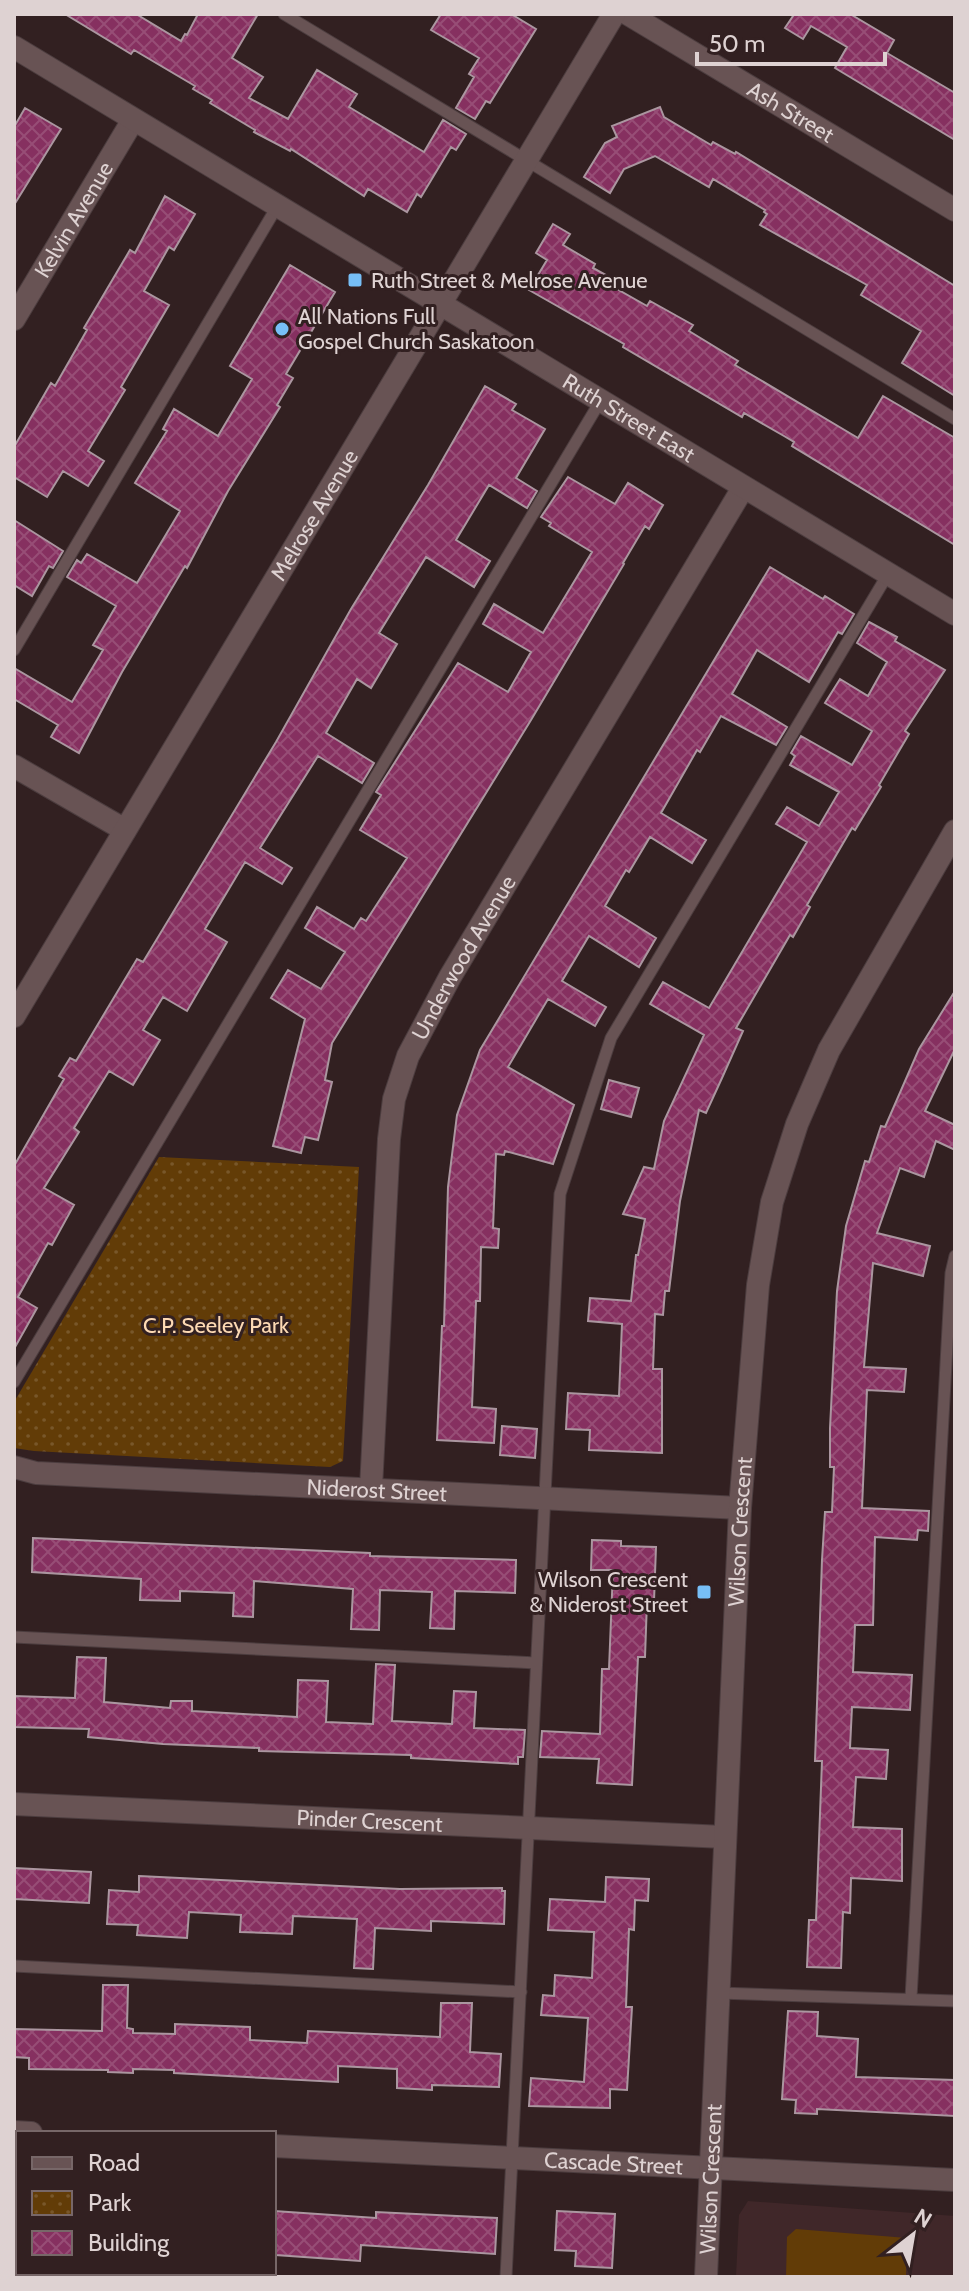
<svg xmlns="http://www.w3.org/2000/svg" width="969" height="2291" font-family="Cabin,sans-serif">
<style>
.built{fill:#402729}
.park{fill:url(#park-dots)}
.garden{fill:#623c07}
.building{fill:url(#building-cross-hatch);stroke:#ab96a0;stroke-width:2}
.lines{fill:none;stroke-linecap:round;stroke-linejoin:round}
.service-casing{stroke:#4c3d3f;stroke-width:13}
.minor-casing{stroke:#4c3d3f;stroke-width:24}
.tertiary-casing{stroke:#4c3d3f;stroke-width:24}
.service{stroke:#685354;stroke-width:11}
.minor{stroke:#685354;stroke-width:22}
.tertiary{stroke:#685354;stroke-width:22}
.poi-dot{fill:#77bff7;stroke:#322021;stroke-width:3}
.labels{text-anchor:middle;stroke-width:6;stroke-linejoin:round;paint-order:stroke}
.street-label{font-size:22px;fill:#ded2d2;stroke:#322021}
.poi-label{font-size:22px;fill:#ded2d2;stroke:#322021;text-anchor:start}
.park-label{font-size:22px;fill:#fdd9b3;stroke:#322021}
</style>
<defs>
<pattern id="park-dots" width="8" height="8" patternUnits="userSpaceOnUse" patternTransform="scale(2)"><rect width="8" height="8" fill="#623c07"/><path d="M2 2h.1M6 6h.1" fill="none" stroke="#78572a" stroke-width="1.8" stroke-linecap="round"/></pattern>
<pattern id="building-cross-hatch" width="8" height="8" patternUnits="userSpaceOnUse" patternTransform="scale(2)"><rect width="8" height="8" fill="#863060"/><path d="M0 0l8 8M0 8l8-8" fill="none" stroke="#974d76"/></pattern>
</defs>
<rect width="100%" height="100%" fill="#322021"/>
<path class="built" d="M748,2201L955,2216V2277H736L739,2215Z"/>
<path class="park" d="M159,1157L359,1167L343,1461L330,1467L34,1451L14,1448V1402Z"/>
<path class="garden" d="M796,2229L907,2238L906,2277H786L787,2237Z"/>
<path class="building" d="M65,14H136L181,41L185,34L187,35L198,14H258L232,58L263,77L249,98L288,119L317,70L357,94L349,107L424,152L443,120L466,134L456,150L451,147L421,197L417,194L407,212L368,189L364,196L291,149L290,151L254,132L255,130L210,103L212,100L193,89L195,86L134,50L131,54Z
M441,14H511L536,29L490,103L486,101L475,119L456,108L474,77L469,74L479,58L431,30Z
M790,14H850L894,40L887,53L955,93V140L835,68L847,47L811,26L803,39L785,28L793,16Z
M660,107L664,117L711,145L713,142L735,154L736,152L955,286V396L902,363L921,331L861,295L867,285L760,225L767,214L764,212L765,210L713,179L709,187L655,156L624,169L610,193L584,177L605,143L617,137L612,126Z
M25,108L61,129L14,205V127Z
M165,196L195,214L174,250L169,247L144,291L169,305L121,387L125,390L88,451L104,461L88,486L63,471L47,497L14,477V447L51,383L55,386L87,330L84,328L130,250L135,253Z
M553,224L570,234L563,245L595,264L593,268L613,279L610,285L647,306L650,301L693,325L689,331L738,361L735,365L858,438L883,396L955,438V545L792,446L794,442L784,436L744,413L742,417L623,347L624,344L529,290L547,260L536,253Z
M290,265L335,292L286,374L293,378L277,405L280,407L228,491L187,568L185,566L122,672L79,753L51,737L58,725L14,699V668L72,702L103,650L93,645L116,606L67,577L77,560L81,563L87,554L137,583L180,511L135,483L167,431L163,429L174,409L218,436L252,379L230,366Z
M485,386L516,404L512,410L545,429L516,478L537,491L527,508L489,485L456,540L490,561L474,587L426,557L379,633L397,644L371,688L357,679L326,733L374,763L362,783L318,756L260,848L292,868L282,884L245,862L205,929L227,942L187,1011L163,997L143,1030L160,1040L133,1085L109,1071L74,1128L79,1132L44,1188L74,1205L52,1245L48,1243L18,1297L37,1308L14,1349V1166L64,1079L59,1076L70,1058L76,1061L137,959L143,962L276,742L351,609L428,485Z
M568,477L615,504L628,483L663,505L649,529L645,526L623,563L624,564L531,720L332,1043L325,1080L332,1082L318,1140L305,1137L301,1153L273,1146L305,1019L271,998L288,970L321,989L345,952L305,928L317,907L354,929L361,918L366,921L407,858L360,830L381,795L376,792L458,663L508,692L531,652L483,624L494,604L543,633L592,552L549,526L551,523L541,517Z
M14,520L63,551L53,568L49,566L32,596L14,585Z
M770,567L823,599L825,596L854,614L842,634L838,632L809,682L757,650L732,694L787,727L776,745L721,716L700,752L697,750L661,813L706,840L692,863L650,837L629,872L626,870L605,906L656,938L639,967L589,936L562,981L606,1007L595,1026L548,999L508,1067L574,1105L553,1164L505,1151L504,1155L496,1154L493,1228L499,1229L498,1248L481,1247L480,1301H476L472,1407L496,1409L494,1443L437,1440L442,1326H444L448,1187L457,1115L480,1050Z
M869,622L897,637L895,641L945,670L905,731L909,734L879,785L881,787L855,830L852,828L807,905L810,907L793,937L790,935L736,1028L743,1031L722,1078L706,1113L699,1110L680,1201L669,1291H665L663,1315L655,1314L653,1369H662V1453L589,1450L590,1430L566,1429L568,1393L619,1396L622,1324L588,1321L590,1298L631,1301L636,1255H638L645,1219L623,1214L644,1167L654,1169L664,1121L704,1035L650,1004L663,982L709,1008L807,842L776,824L787,807L819,826L839,792L790,765L795,756L791,753L801,736L852,765L872,731L825,703L840,679L868,696L887,662L857,643Z
M955,991V1049L925,1111L955,1125V1150L936,1141L924,1177L900,1168L877,1233L930,1246L923,1276L873,1263L864,1367L906,1369L904,1392L867,1390L862,1508L929,1511L928,1531L918,1530L917,1540L875,1537L873,1625H855L853,1672L912,1675L910,1710L852,1707L850,1748L888,1750L886,1779L856,1777L853,1827L902,1829V1881L851,1878L850,1913L843,1912L841,1968L807,1967L809,1920H816L822,1761H815L822,1560L825,1512H832L834,1467H830V1428L837,1291L846,1226L865,1161L869,1162L881,1126L885,1127L919,1049Z
M609,1080L639,1088L631,1117L601,1109Z
M502,1426L537,1429L535,1458L500,1455Z
M33,1538L370,1553V1556L516,1560L515,1593L455,1591L454,1629L430,1628L432,1592L380,1590L379,1630L351,1629L353,1589L254,1581L253,1617L233,1616L234,1593L180,1591V1601L140,1600L141,1579L32,1572Z
M592,1540L621,1541V1546L656,1547L654,1601H647L645,1657H638L632,1785L597,1783L599,1759L540,1757L542,1731L600,1734L602,1669H609L613,1570H591Z
M77,1657L106,1658L104,1702L170,1708L171,1701H192V1711L297,1717L298,1680L328,1681L326,1722L373,1724L376,1664L395,1665L392,1721L452,1724L454,1691L476,1692L474,1728L525,1730L523,1757H518V1764L411,1758V1755L259,1751V1748L163,1744L88,1737L89,1729L14,1727V1696L75,1698Z
M14,1868L91,1872L89,1903L14,1899Z
M139,1876L400,1889L502,1888V1891H505L504,1924L431,1921V1931L375,1928L373,1969L354,1968L357,1919L293,1916L292,1934L240,1932L241,1915L189,1912L187,1938L137,1935L138,1925L107,1924L109,1890L139,1892Z
M606,1877L649,1879L648,1901L635,1900L634,1930L629,1929L626,2007H632L627,2090L610,2089V2108L529,2106L531,2078L584,2082L588,2018L541,2015L543,1995L554,1996L555,1975L592,1978L594,1932L548,1930L550,1899L605,1902Z
M103,1985H128L127,2028L133,2029V2033L175,2034V2024L250,2027V2040L307,2043L308,2031L440,2037L441,2003H472L470,2052L501,2054L499,2087L432,2085V2090L397,2088V2069L338,2066V2082L174,2073V2070L133,2069V2073L108,2072V2070L29,2069V2058L14,2057V2029L102,2031Z
M788,2011L818,2012L817,2036L858,2039L856,2077L955,2080V2116L817,2109V2114L795,2113L796,2100L782,2099Z
M274,2211L376,2218V2212L497,2218L495,2254L361,2245L360,2261L276,2255Z
M557,2211L615,2214L612,2268L575,2266L576,2251L555,2250Z"/>
<g class="lines">
<g class="service-casing">
<path id="service" d="M284,14L955,419
M14,650L278,205
M14,1382L601,400
M14,1637L536,1663
M14,1966L521,1992
M719,1993L955,2001
M911,1998L951,1273L955,1256
M506,2277L560,1194L611,1038L888,574"/>
</g>
<g class="minor-casing">
<g id="minor">
<path id="s1" d="M628,14L955,210"/>
<path id="s2" d="M14,319L133,120"/>
<path d="M14,766L125,830"/>
<path id="s3" d="M14,1016L614,14"/>
<path id="s4" d="M14,1467L36,1473L740,1508"/>
<path id="s5" d="M371,1488L389,1139L394,1099L408,1056L450,977L743,488"/>
<path id="s6" d="M14,1804L724,1837"/>
<path d="M14,2132L31,2133"/>
<path id="s7" d="M274,2146L955,2180"/>
</g>
</g>
<g class="tertiary-casing">
<g id="tertiary">
<path id="s8" d="M14,47L955,614"/>
<path id="s9" d="M706,2277L740,1508L758,1285L772,1202L797,1124L829,1050L955,831"/>
</g>
</g>
<use href="#service" class="service"/>
<use href="#minor" class="minor"/>
<use href="#tertiary" class="tertiary"/>
</g>
<g class="poi-dot">
<rect x="347" y="272" width="16" height="16" rx="4"/>
<circle cx="282" cy="329" r="8"/>
<rect x="696" y="1584" width="16" height="16" rx="4"/>
</g>
<g class="labels">
<g class="street-label">
<text dy="8" stroke="none"><textPath href="#s1" startOffset="190">Ash Street</textPath></text>
<text dy="8" stroke="none"><textPath href="#s2" startOffset="116">Kelvin Avenue</textPath></text>
<text dy="8" stroke="none"><textPath href="#s8" startOffset="718">Ruth Street East</textPath></text>
<text dy="8" stroke="none"><textPath href="#s3" startOffset="584">Melrose Avenue</textPath></text>
<text dy="8" stroke="none"><textPath href="#s5" startOffset="548">Underwood Avenue</textPath></text>
<text dy="8" stroke="none"><textPath href="#s4" startOffset="364">Niderost Street</textPath></text>
<text dy="8" stroke="none"><textPath href="#s9" startOffset="746">Wilson Crescent</textPath></text>
<text dy="8" stroke="none"><textPath href="#s6" startOffset="356">Pinder Crescent</textPath></text>
<text dy="8" stroke="none"><textPath href="#s7" startOffset="340">Cascade Street</textPath></text>
<text dy="8" stroke="none"><textPath href="#s9" startOffset="98">Wilson Crescent</textPath></text>
</g>
<g class="poi-label">
<text x="371" y="288">Ruth Street &amp; Melrose Avenue</text>
<text x="298" y="324">All Nations Full<tspan x="298" dy="25">Gospel Church Saskatoon</tspan></text>
<text x="688" y="1587" text-anchor="end">Wilson Crescent<tspan x="688" dy="25">&amp; Niderost Street</tspan></text>
</g>
<g class="park-label">
<text x="216" y="1333">C.P. Seeley Park</text>
</g>
</g>
<rect width="969" height="2291" fill="none" stroke="#ded2d2" stroke-width="32"/>
<rect x="16" y="2131" width="260" height="144" fill="#322021" stroke="#776768" stroke-width="2"/>
<rect x="32" y="2157" width="40" height="12" fill="#685354" stroke="#776768" stroke-width="2"/>
<text x="88" y="2171" font-size="24" fill="#ded2d2">Road</text>
<rect x="32" y="2191" width="40" height="24" fill="url(#park-dots)" stroke="#776768" stroke-width="2"/>
<text x="88" y="2211" font-size="24" fill="#ded2d2">Park</text>
<rect x="32" y="2231" width="40" height="24" fill="url(#building-cross-hatch)" stroke="#776768" stroke-width="2"/>
<text x="88" y="2251" font-size="24" fill="#ded2d2">Building</text>
<g transform="translate(913 2235) rotate(31)" stroke="#322021" stroke-width="6" paint-order="stroke">
<path d="M0-6L14 30L0 20L-14 30Z" fill="#ded2d2"/>
<text y="-12" font-size="22" font-weight="bold" text-anchor="middle" fill="#ded2d2">N</text>
</g>
<path d="M697 52v12h188v-12" fill="none" stroke="#ded2d2" stroke-width="4"/>
<text x="709" y="52" font-size="24" fill="#ded2d2" stroke="#322021" stroke-width="6" paint-order="stroke">50 m</text>
</svg>
